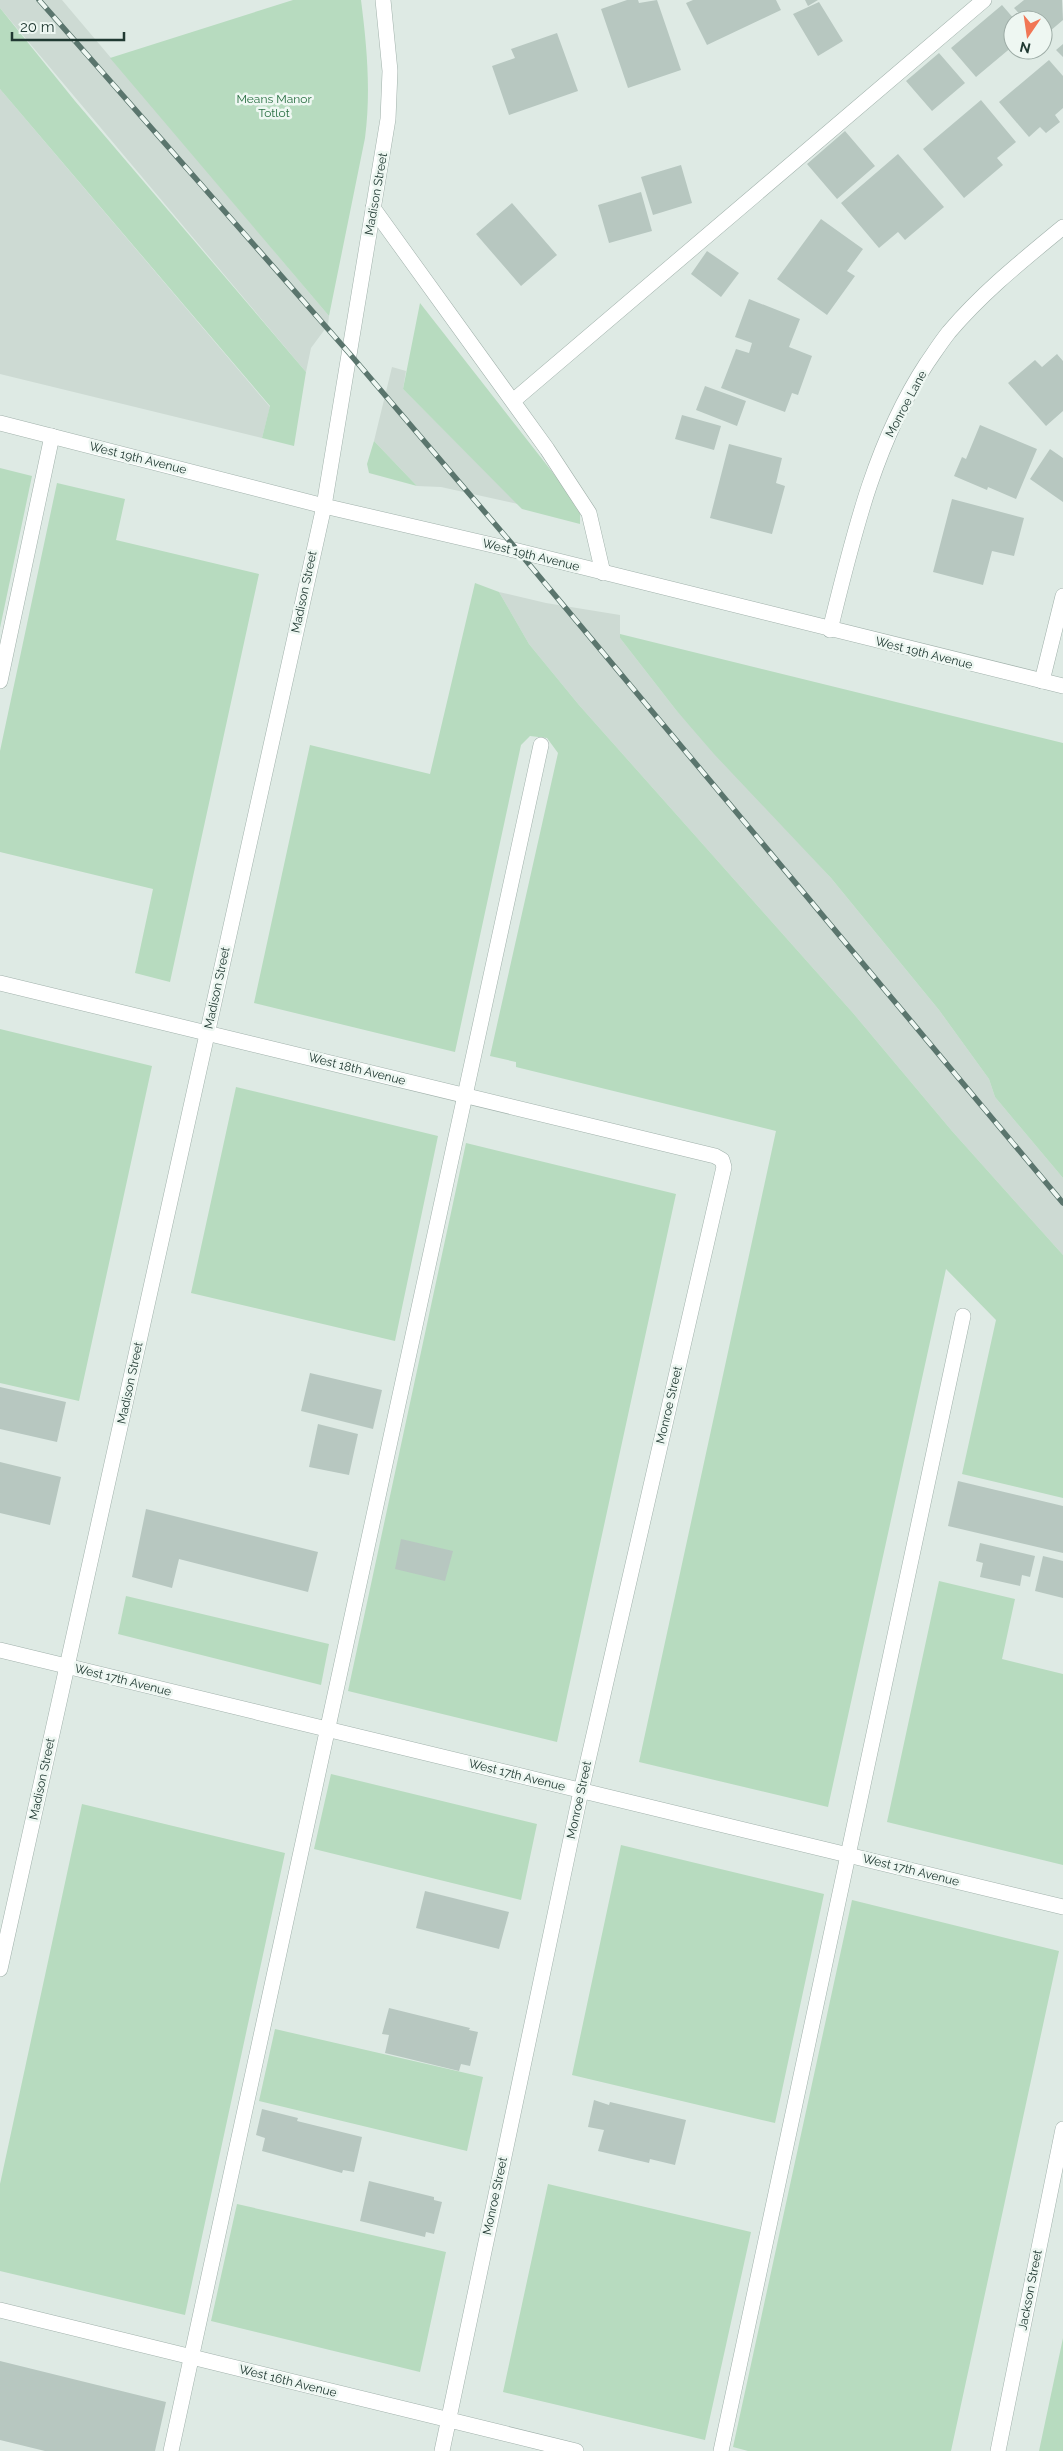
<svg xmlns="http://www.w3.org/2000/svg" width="1063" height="2451" font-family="Raleway,sans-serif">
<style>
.built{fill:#cddad3}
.green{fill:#b7dbbf}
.building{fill:#b7c7c0}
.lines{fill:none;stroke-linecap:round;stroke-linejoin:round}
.service-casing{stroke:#a1b1ab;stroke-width:16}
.minor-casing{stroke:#a1b1ab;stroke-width:16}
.tertiary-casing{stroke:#a1b1ab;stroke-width:16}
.service{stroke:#fff;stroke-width:15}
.minor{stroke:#fff;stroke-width:15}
.tertiary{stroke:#fff;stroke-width:15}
.rail-casing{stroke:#5a756d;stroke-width:5.5}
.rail{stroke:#eef7f2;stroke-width:4;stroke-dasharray:11;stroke-linecap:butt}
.labels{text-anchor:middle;stroke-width:5;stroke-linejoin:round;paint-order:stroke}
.park-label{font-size:12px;fill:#2a7043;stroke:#eef7f2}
.street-label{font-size:12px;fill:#203932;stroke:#eef7f2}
</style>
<rect width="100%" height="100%" fill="#deeae4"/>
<path class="built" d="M0,0H62L329,316L328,325L311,348L306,372L0,8Z
M0,89L270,407L262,438L0,374Z
M392,367L406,371L403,389L518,504L441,487L417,486L374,441Z
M499,592L546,603L620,615V638L676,710L831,878L939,1010L989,1079L995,1097L1063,1178V1255L952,1131L853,1013L579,705L529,644Z"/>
<path class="green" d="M293,0H361C367,47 371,91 365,138L329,316L110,58Z
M0,8L75,101L306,372L294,446L262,438L270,406L0,89Z
M420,303L575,501L580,509V524L522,509L403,389Z
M374,441L417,486L369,473L367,464Z
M0,468L32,476L0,628Z
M57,483L125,499L116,540L259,574L170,982L135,973L153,889L0,852V751Z
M475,583L499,592L529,644L579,705L853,1013L952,1131L1063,1255V1498L962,1474L996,1320L946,1269L828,1807L639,1762L776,1131L516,1067V1062L490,1056L558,753L547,738L530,736L521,745L455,1052L254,1003L310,745L430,774Z
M620,634L1063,743V1178L995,1097L989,1079L939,1010L831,878L714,754L676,710L620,638Z
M0,1029L152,1066L79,1401L0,1383Z
M236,1087L438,1136L395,1341L191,1293Z
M466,1143L676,1194L557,1742L348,1691Z
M939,1581L1015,1599L1002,1659L1063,1674V1865L887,1822Z
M126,1596L329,1644L321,1685L118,1634Z
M331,1774L537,1824L521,1900L314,1849Z
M82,1804L285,1853L185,2315L0,2271V2184Z
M621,1845L824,1894L775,2123L572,2075Z
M852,1900L1059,1951L951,2451H748L733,2447Z
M275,2029L483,2077L467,2151L259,2101Z
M548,2184L751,2232L705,2440L503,2392Z
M237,2204L446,2252L420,2372L211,2321Z
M1063,2338V2451H1039Z"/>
<path class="building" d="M627,0H638L639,3L657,0L681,70L628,88L601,9Z
M693,0H776L781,10L707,45L686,3Z
M805,0H818L808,6Z
M1024,0H1062L1063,20L1043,37V20H1025L1014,8Z
M819,2L843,41L818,56L793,14Z
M1002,5L1015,20H1013V46L976,77L951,48Z
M557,33L578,91L509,115L492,66L515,58L511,49Z
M1063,44V57L1056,50Z
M939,53L965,83L932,111L906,81Z
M1049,60L1063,76V108L1055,115L1060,122L1046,133L1040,127L1029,137L999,102Z
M981,100L1016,142L997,158L1003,165L964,198L923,149Z
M845,131L875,166L837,199L807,164Z
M898,154L944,207L905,240L898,232L879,248L841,203Z
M681,165L692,203L653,215L641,177Z
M641,192L652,231L609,243L598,205Z
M512,203L557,255L521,286L476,234Z
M821,219L863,249L847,271L855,276L827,315L777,279Z
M707,251L739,273L721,297L691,274Z
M749,299L800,319L789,347L812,356L798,395L792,393L785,412L721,388L736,349L749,353L752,343L735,337Z
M1057,354L1063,361V411L1046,426L1008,383L1035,360L1042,367Z
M705,386L746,401L737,426L696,410Z
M682,415L721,426L714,450L675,439Z
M980,425L1037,449L1016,499L988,487L987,490L954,476L962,457L966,459Z
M729,444L782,458L776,483L785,486L772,534L710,518Z
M1050,449L1063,458V502L1030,479Z
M952,499L1024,518L1014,556L992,551L983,585L933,572Z
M310,1373L382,1390L373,1429L301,1411Z
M0,1387L66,1402L57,1442L0,1429Z
M318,1424L358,1434L349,1475L309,1467Z
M0,1462L61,1477L50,1525L0,1513Z
M958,1481L1063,1506V1553L948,1526Z
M146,1509L318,1552L308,1592L179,1559L172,1588L132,1577Z
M401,1539L453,1551L445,1581L395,1569Z
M980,1543L1035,1556L1030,1577L1022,1575L1020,1586L980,1577L983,1563L976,1561Z
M1043,1556L1063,1561V1598L1035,1591Z
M425,1891L509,1912L499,1949L416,1928Z
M389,2008L470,2028L469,2030L478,2032L470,2066L461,2064L459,2071L385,2053L389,2035L382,2034Z
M594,2100L609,2105L610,2102L686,2120L675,2165L650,2159L649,2163L598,2151L604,2130L588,2127Z
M262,2109L298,2118L297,2121L362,2137L354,2172L343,2170L342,2173L262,2151L265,2138L256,2135Z
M369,2181L434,2197V2200L442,2202L434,2234L426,2232L425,2237L360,2221Z
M0,2361L166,2402L155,2451H45L0,2440Z"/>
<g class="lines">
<g class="service-casing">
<path id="service" d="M373,208L547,449L589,513L603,573
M513,401L984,0
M0,681L52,436
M1042,681L1063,596
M171,2451L541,745
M721,2451L963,1316"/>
</g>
<g class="minor-casing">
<path id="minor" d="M830,630C853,537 874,444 927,363C934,353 941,342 949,332C984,291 1022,261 1063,227
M0,983L715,1156L722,1160L724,1167L581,1791L442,2451
M0,1650L1063,1907
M0,2310L576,2451
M998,2451L1063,2129"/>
</g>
<g class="tertiary-casing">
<path id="tertiary" d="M0,423L324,506L518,551L1063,686
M0,1969L324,506L388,119L390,71L383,0"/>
</g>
<use href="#service" class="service"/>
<use href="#minor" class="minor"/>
<use href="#tertiary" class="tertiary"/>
<g class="rail-casing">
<path id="rail" d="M39,0L349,353L518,551L1063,1203"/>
</g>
<use href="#rail" class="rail"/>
</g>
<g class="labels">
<g class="park-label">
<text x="274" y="103">Means Manor<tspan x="274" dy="14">Totlot</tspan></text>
</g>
<g class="street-label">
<text transform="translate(376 194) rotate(-80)" y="4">Madison Street</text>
<text transform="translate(906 404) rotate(-62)" y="4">Monroe Lane</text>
<text transform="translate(138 458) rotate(14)" y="4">West 19th Avenue</text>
<text transform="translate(531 555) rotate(14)" y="4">West 19th Avenue</text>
<text transform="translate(304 592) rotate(-78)" y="4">Madison Street</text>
<text transform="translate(924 653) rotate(14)" y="4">West 19th Avenue</text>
<text transform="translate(217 988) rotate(-78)" y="4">Madison Street</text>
<text transform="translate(357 1069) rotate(14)" y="4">West 18th Avenue</text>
<text transform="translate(130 1383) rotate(-78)" y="4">Madison Street</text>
<text transform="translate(669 1405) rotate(-77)" y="4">Monroe Street</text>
<text transform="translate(123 1680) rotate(14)" y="4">West 17th Avenue</text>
<text transform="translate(517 1775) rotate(14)" y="4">West 17th Avenue</text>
<text transform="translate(42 1779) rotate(-78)" y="4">Madison Street</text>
<text transform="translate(579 1800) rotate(-78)" y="4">Monroe Street</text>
<text transform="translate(911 1870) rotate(14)" y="4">West 17th Avenue</text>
<text transform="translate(495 2196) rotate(-78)" y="4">Monroe Street</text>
<text transform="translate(1030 2290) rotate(-79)" y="4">Jackson Street</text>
<text transform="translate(288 2381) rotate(14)" y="4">West 16th Avenue</text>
</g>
</g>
<g transform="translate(1028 35) rotate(193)"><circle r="24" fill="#eef7f2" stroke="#9caba5"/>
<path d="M0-4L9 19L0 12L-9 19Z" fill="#f17655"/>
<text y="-8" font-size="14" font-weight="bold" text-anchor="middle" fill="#203932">N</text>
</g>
<path d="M12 32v8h112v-8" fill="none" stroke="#203932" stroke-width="2.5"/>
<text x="20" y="32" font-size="15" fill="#203932" stroke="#eef7f2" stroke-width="4" paint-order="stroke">20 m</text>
</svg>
